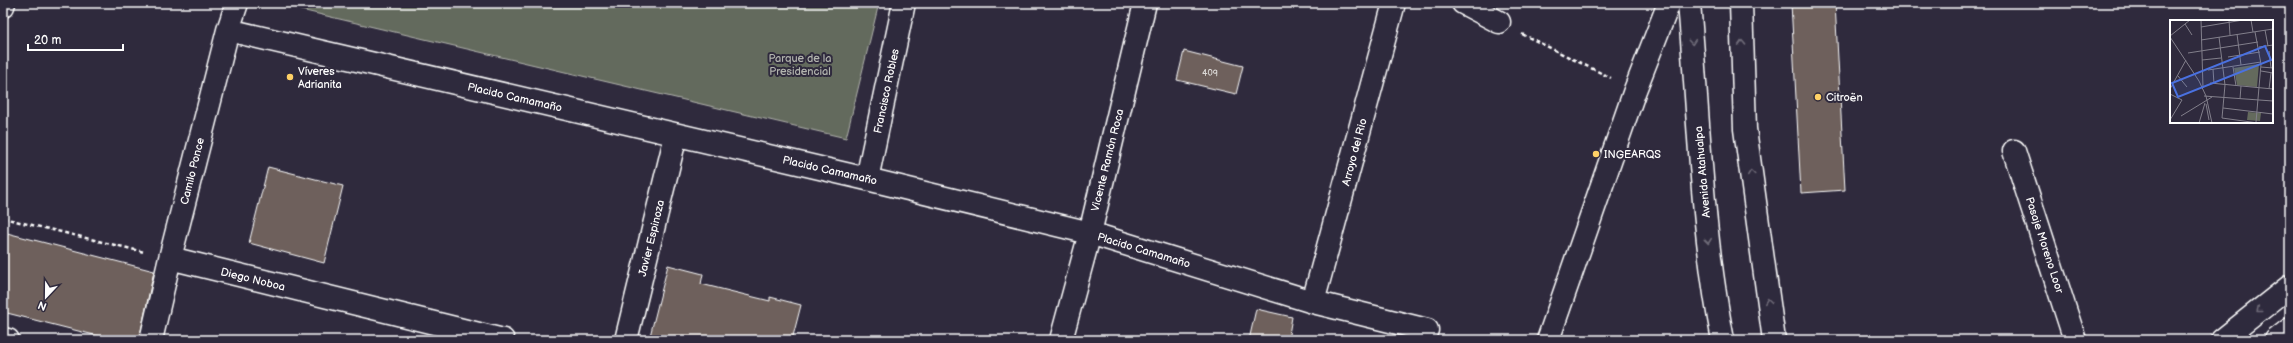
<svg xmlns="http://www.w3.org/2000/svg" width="2293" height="343" font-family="'Balsamiq Sans',sans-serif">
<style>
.green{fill:#646a5d;stroke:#b2b4ae}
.building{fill:#6e615c;stroke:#fff}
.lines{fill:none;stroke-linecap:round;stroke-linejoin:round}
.street-casing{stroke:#fff;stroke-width:25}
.secondary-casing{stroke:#fff;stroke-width:25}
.primary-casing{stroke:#fff;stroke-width:25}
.path{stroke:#fff;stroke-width:2.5;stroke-dasharray:4 3;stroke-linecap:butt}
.street{stroke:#2f2a3d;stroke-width:22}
.secondary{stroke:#2f2a3d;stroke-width:22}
.primary{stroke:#2f2a3d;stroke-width:22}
.oneway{stroke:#6d6a77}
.poi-dot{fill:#ffd166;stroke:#2f2a3d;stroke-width:1.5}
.labels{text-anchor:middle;stroke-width:4;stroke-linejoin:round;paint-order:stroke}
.number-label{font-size:9px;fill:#dbd8d6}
.park-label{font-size:11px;fill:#b2b4ae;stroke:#2f2a3d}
.poi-label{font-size:11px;fill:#fff;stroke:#2f2a3d;text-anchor:start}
.street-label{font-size:11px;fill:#fff;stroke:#2f2a3d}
.inset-road{fill:none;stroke:#827f8b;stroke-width:1}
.view{fill:#4a71e0;fill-opacity:0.15;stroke:#4a71e0;stroke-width:2}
.inset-edge{fill:none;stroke:#fff;stroke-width:2}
</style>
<rect width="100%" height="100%" fill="#2f2a3d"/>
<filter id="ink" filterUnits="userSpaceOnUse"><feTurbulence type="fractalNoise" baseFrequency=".025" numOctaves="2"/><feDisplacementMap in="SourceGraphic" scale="8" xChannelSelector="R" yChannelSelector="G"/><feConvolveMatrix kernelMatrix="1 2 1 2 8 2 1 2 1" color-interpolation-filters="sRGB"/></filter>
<g filter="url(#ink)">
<path class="green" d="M286,3H879L846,138L284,6Z"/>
<path class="building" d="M1791,3H1835L1845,190L1801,193Z
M1184,51L1243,66L1236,94L1177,80Z
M268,167L343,186L324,263L249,243Z
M3,232L154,271L139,340H114L3,312Z
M668,265L703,274L701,284L770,301V297L801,305L792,340H665L650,336Z
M1256,309L1292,317L1288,340H1249Z"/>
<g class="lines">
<g class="street-casing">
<path id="street" d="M1463,3L1499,22
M3,6L4,3
M228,30L867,179L1090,233L1313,302L1427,330
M2014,151L2075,340
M867,179L904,3
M170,258L503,340
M1313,302L1394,3
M3,339L8,340
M151,340L170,258L228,30L237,3
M626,340L676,135
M1061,340L1090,233L1145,3"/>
</g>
<g class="secondary-casing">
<path id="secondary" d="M1548,340L1635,90L1669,3
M2222,340L2290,286
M2276,340L2290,329"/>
</g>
<g class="primary-casing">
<path id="primary" d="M1689,3C1699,116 1701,229 1723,340
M1741,3L1745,129L1774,340"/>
</g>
<path class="path" d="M1522,34L1611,78
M3,218L144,252"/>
<use href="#street" class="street"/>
<use href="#secondary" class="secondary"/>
<use href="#primary" class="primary"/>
</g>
<defs><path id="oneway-chevron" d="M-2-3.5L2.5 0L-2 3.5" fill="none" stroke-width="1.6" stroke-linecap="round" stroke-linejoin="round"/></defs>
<g class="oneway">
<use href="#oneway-chevron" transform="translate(1692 42) rotate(85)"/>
<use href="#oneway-chevron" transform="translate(1742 43) rotate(-92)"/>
<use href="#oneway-chevron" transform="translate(1751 173) rotate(-98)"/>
<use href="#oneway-chevron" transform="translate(1708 241) rotate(83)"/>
<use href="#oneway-chevron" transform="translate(1768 301) rotate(-98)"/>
<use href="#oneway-chevron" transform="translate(2259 310) rotate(141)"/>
</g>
</g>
<g class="poi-dot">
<circle cx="290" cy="77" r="4"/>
<circle cx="1818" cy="97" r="4"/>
<circle cx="1596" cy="154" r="4"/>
</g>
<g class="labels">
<g class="number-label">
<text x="1210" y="76">409</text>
</g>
<g class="park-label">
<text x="800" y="62">Parque de la<tspan x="800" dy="13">Presidencial</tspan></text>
</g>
<g class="poi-label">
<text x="298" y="75">Víveres<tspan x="298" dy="13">Adrianita</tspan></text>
<text x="1826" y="101">Citroën</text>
<text x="1604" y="158">INGEARQS</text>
</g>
<g class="street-label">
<text transform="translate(886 91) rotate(-78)" y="4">Francisco Robles</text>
<text transform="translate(515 97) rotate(13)" y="4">Placido Camamaño</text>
<text transform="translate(1354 152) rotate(-75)" y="4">Arroyo del Rio</text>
<text transform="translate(1107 160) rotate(-76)" y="4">Vicente Ramón Roca</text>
<text transform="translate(830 170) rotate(13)" y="4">Placido Camamaño</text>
<text transform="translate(192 171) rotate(-76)" y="4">Camilo Ponce</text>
<text transform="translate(1702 172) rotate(-95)" y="4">Avenida Atahualpa</text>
<text transform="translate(651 238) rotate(-76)" y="4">Javier Espinoza</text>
<text transform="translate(2045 245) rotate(72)" y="4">Pasaje Moreno Loor</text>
<text transform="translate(1144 250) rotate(17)" y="4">Placido Camamaño</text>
<text transform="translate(253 279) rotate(14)" y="4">Diego Noboa</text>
</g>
</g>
<g transform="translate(2170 20)">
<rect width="103" height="103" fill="#2f2a3d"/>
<path d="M89,44L87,67L67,65L64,48ZM78,92L91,93L90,101L77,100Z" fill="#646a5d"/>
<path class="inset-road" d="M31,0L33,68M59,0L60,15M81,0L83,12M15,4L22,15M31,7L73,0M95,10L98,26M85,12L91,44L86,102M67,14L71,45M0,16L20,0M0,17L29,61L36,76L42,103M49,17L55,65L52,98L88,103M31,20L103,9M89,27L103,25M99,31L101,48M18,33L88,22M58,37L90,32M32,40L51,38M63,47L66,66M91,47L103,48M43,49L44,64M38,50L91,42M91,51L103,53M8,56L17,67M40,63L103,69M0,69L16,40M99,69L101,53M0,74L12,80L0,100M34,76L103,81M70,79L71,66M36,84L39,100M53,88L103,94M11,96L42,77M29,103L35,83"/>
<path class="view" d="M95,26L101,40L8,77L2,63Z"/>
<rect width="103" height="103" class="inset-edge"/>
</g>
<rect width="2293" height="343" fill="none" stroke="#2f2a3d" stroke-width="16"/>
<rect x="8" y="8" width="2277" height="327" fill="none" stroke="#fff" stroke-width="1.5" filter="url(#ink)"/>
<g transform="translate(46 297) rotate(202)" stroke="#2f2a3d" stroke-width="3" paint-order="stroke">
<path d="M0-3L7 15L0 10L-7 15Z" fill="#ffffff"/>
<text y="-6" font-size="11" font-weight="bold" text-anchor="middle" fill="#ffffff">N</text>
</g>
<path d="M28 44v6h95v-6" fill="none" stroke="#ffffff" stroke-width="2"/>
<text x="34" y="44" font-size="12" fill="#ffffff" stroke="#2f2a3d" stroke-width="3" paint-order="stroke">20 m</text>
</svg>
